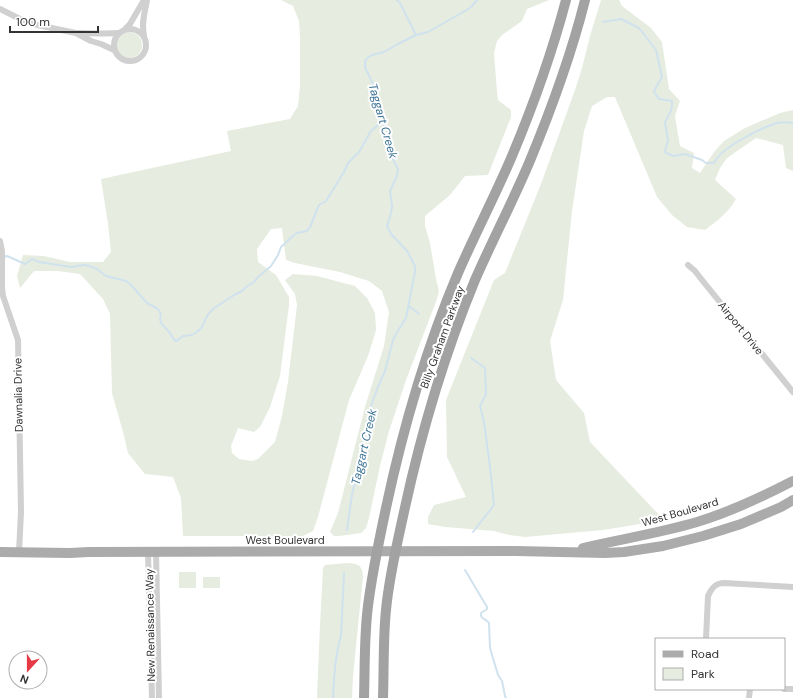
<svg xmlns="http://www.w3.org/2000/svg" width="793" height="698" font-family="'DM Sans',sans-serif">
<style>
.green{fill:#e6ecdf}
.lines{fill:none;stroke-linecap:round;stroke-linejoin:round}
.stream{stroke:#cfe2ee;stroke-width:2}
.minor{stroke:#d0d0d0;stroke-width:6}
.primary{stroke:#ababab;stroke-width:10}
.trunk{stroke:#a2a2a2;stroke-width:10}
.labels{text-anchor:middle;stroke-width:4;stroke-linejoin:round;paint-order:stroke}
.street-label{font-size:11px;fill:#333;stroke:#fff}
.water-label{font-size:12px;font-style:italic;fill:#3f7597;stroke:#fff}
</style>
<rect width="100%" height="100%" fill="#fff"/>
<path class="green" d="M281,0H549L527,9L522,21L502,35L497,41L494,53L497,92L498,100L511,110V117L488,175L465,176L450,195L425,216V226L430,243L436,279L439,291L437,299L406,380L389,431L380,466L369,518L366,528L361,533L339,536H334L330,532L338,513L365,407L384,346L389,312L382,291L369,281L340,272L295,263L286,260L282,228L271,229L257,249L258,262L276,275L289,297V305L280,376L270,407L260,427L254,432L238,428L231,446L232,453L239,459L252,461L258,459L275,442L282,416L288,382L297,305L295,294L285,280L293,274L317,276L355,286L367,298L375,313L376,330L368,356L349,400L318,517L313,531L303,536H183L181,498L173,477L145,474L128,453L123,432L112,393L110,314L103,299L80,274L58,271H34L20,288L17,276L23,255L44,256L70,262H103L111,252L108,224L101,179L231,151L227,131L290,119L298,106L300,86V38L299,21L293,6Z
M601,0H619L622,6L651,28L662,42L669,89L680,101L675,116L680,146L694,153L692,168L700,173L714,152L724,141L745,128L780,113L793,110V171L786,168L783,145L756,138L727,158L720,168L715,180L736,199C729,212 717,221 705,230L687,227L672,215L657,197L615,97H607L592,106L584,131L572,211L563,300L550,341L556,380L584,413L590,442L662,518L640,524L603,530L525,537L509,535L494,531L445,527L428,524V517L434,505L466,497L447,457L446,400L494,280L505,273L541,184L575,90L582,68L590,36Z
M116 45a13 13 0 1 1 26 0a13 13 0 1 1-26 0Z
M347,563C358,564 362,564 363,576L353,676L352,698H317L320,625L323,568L325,565Z
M179,572H196V588H179Z
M203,577H220V588H203Z"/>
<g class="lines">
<path class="stream" d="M397,0L400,3L416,35
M603,22L621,19L639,28L656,50L662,77L655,89L654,92L659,99L672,101C673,109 669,115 665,122L668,140L665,151L666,153L674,156L685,154L702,160L706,163H713L715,162C720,148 763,127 777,123C782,122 788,122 793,123
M4,257L7,256L25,264L32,259L39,262L71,267L84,265L89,266L97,269L106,276L126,281L131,285L147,303L158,309L161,314L160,319L161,323L170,333L174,340L176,341L178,340L183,336L192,335L197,332L202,327L207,316L213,309L234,295L242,291L246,287L254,282L257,278L271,266L278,255L281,247L294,235L297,233L307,231L310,227L319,205L326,201L344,172L348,163L359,152L371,131L382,122
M409,306L419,314
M471,358L485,368L486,394L480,406L484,422L490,467L494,505L473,532
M347,530L352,494L356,479L366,428L372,403L378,387L385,371L393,340L396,334L406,318L415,272V266L407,251L391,234L387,226L391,213L392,206L390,191L397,176L398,169L390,154L389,149V137L387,129L382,122L381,110L378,95L365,67V62L367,58L372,55L384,52L398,44L416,35L428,32L465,11L471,7L477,0
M465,570L487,607V609L481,613V616C482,619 486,619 489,623L490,648L498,675L502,681L505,696L506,698
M333,698C334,678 335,655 341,636L344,573"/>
<path class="minor" d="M0,9L20,19L37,25L76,33L91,41L101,44L114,50
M114 45a16 16 0 1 1 32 0a16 16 0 1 1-32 0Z
M125,29L130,24L144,0
M78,33C91,33 105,34 118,33
M144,35C141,23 145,12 147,0
M0,241L2,251V287L3,296L18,340L21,512L19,552
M688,265L695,271L706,285L793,392
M148,552L152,698
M156,552L159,698
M706,639L708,596C711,589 715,583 724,583L793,587
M784,689H793
M749,698L750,689"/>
<path class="primary" d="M583,548C621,539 660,533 697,522C730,512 762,497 793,481
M0,552L70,553L89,552L516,551L605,553L624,552L663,546L703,536L741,524L781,507L793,500"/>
<path class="trunk" d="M364,698C365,667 364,637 368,606C372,573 379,541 386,508C403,428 426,349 458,273C475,234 495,196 512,156C533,106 552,53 566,0
M383,698C384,669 383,639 386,610C389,577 397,544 404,512C421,433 444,355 475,280C492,241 512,203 529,163C551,110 571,56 585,0"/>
</g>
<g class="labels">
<g class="street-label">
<text transform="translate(741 328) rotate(51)" y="4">Airport Drive</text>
<text transform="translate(442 337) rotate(-70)" y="4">Billy Graham Parkway</text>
<text transform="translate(18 395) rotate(-91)" y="4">Dawnalia Drive</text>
<text transform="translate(680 512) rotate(-16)" y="4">West Boulevard</text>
<text x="285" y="544">West Boulevard</text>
<text transform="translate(150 625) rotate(-91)" y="4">New Renaissance Way</text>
</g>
<g class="water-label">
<text transform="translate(383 121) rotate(74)" y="4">Taggart Creek</text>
<text transform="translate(364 447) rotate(-77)" y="4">Taggart Creek</text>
</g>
</g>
<rect x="655" y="638" width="130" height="52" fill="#ffffff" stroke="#adadad"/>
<rect x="663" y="651" width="20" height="6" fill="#ababab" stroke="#adadad"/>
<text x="691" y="658" font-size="12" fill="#333333">Road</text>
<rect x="663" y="668" width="20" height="12" fill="#e6ecdf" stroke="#adadad"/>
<text x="691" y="678" font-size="12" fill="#333333">Park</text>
<g transform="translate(28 670) rotate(201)"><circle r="19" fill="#ffffff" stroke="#adadad"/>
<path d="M0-3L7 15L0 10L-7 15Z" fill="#e63946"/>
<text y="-6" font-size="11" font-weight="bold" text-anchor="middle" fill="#333333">N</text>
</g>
<path d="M10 26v6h88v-6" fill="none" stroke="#333333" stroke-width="2"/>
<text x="16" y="26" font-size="12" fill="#333333" stroke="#ffffff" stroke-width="3" paint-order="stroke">100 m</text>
</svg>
